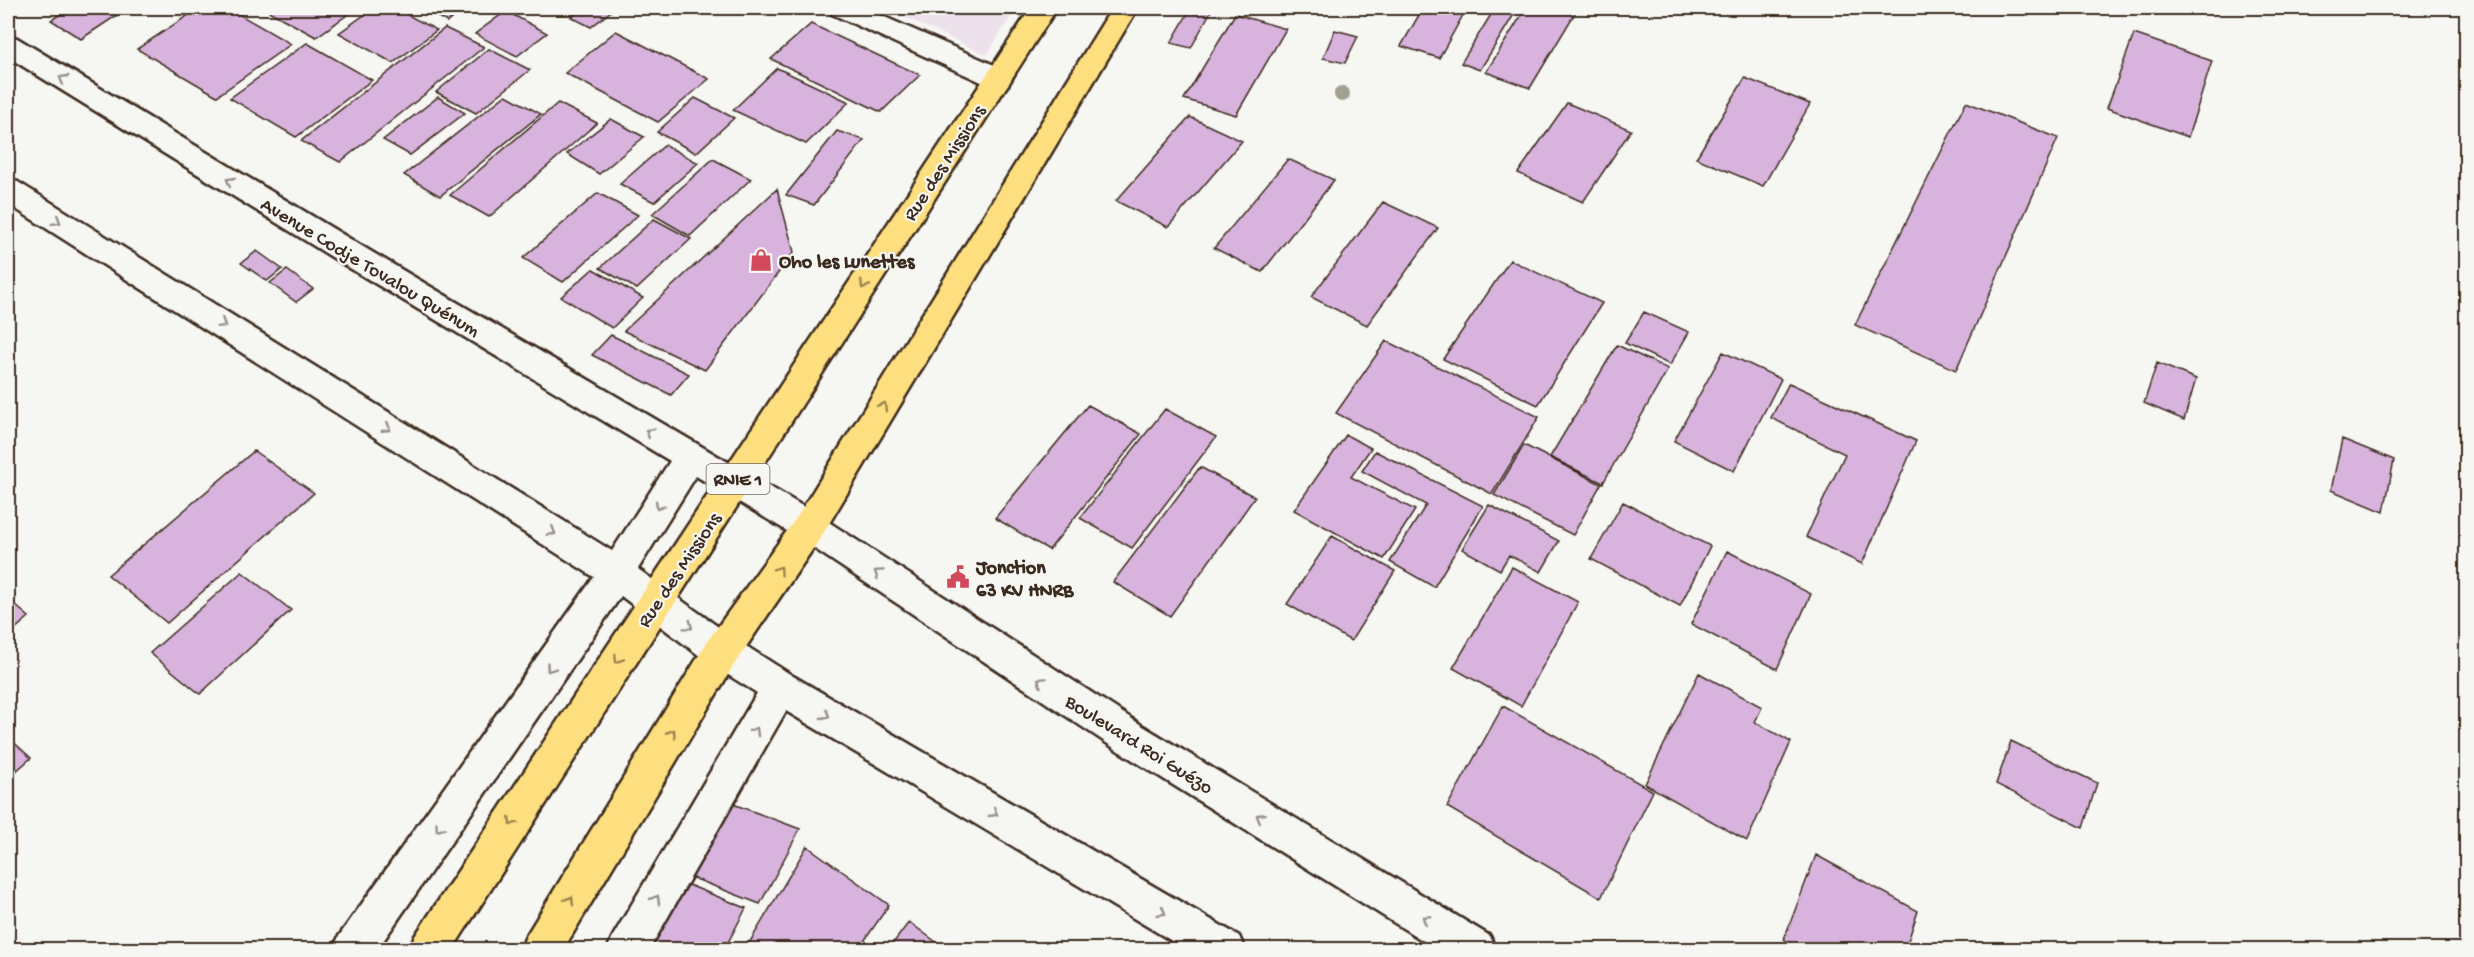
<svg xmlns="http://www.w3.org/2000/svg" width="2474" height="957" font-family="'Gochi Hand',sans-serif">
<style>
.built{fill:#ede2ec}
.building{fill:#d7b3dd;stroke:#3b2a1e;stroke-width:1.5}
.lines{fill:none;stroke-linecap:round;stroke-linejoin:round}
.minor-casing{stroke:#3b2a1e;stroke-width:5}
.highway-casing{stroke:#3b2a1e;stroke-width:5}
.minor{fill:#f6f6f2;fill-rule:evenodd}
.highway{fill:#fedf80;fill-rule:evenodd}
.tree{fill:#a2a08f}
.oneway{stroke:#989088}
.oneway2{stroke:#9c844f}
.labels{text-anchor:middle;stroke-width:4.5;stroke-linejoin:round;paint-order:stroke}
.shield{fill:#f6f6f2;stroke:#73675e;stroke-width:1.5}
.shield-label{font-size:18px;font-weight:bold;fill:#3b2a1e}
.street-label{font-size:20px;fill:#3b2a1e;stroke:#f6f6f2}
.poi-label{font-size:20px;font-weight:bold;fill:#3b2a1e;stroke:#f6f6f2;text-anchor:start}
</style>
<rect width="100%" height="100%" fill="#f6f6f2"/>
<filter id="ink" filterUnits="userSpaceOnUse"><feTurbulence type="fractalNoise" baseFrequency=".0167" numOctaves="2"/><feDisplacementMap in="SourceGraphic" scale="12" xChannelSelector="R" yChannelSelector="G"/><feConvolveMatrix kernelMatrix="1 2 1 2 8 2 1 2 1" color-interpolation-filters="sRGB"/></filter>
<g filter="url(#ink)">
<path class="built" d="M885,8H1016L987,55Z"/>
<path class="building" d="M70,8H128L81,39L51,20Z
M199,8H228L291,44L217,96L137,49Z
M263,8H357L316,37Z
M374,8H394L437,30L393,63L339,33Z
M422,8H466L447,22Z
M584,8H615L591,27L571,17Z
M1191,8L1212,9L1191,48L1171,43Z
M1423,8H1467L1439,58L1401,46Z
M1495,8H1518L1480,70L1461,63Z
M1526,8H1578L1530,88L1486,72Z
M506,11L547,33L517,56L475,34Z
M1235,14L1286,29L1236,115L1184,99Z
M811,24L920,75L881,112L771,59Z
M445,28L484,47L340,162L301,141Z
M1335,30L1358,36L1345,63L1323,58Z
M616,31L709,79L658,122L565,73Z
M2134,34L2212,61L2188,137L2107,108Z
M307,43L372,80L296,137L230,98Z
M489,49L530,70L476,113L436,92Z
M777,68L849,102L806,144L733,110Z
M1745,78L1810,104L1763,186L1696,158Z
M506,95L541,114L440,196L404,175Z
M438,97L465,113L410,155L383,140Z
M695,98L734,118L696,153L657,132Z
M1966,102L2058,138L1956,370L1855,325Z
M558,103L597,123L489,217L450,195Z
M1567,103L1631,130L1583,202L1518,173Z
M1190,117L1242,141L1168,227L1116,201Z
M611,119L644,137L599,174L567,154Z
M837,131L864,140L814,205L786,195Z
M665,145L698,163L654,202L620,184Z
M713,159L751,179L690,236L652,214Z
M1288,159L1334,180L1262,272L1214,248Z
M777,189L794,252L705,370L624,331Z
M598,193L638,215L563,282L523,258Z
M1383,202L1438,228L1367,325L1311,297Z
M654,219L691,239L637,289L600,268Z
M257,251L282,269L267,281L241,263Z
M1510,260L1602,303L1538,405L1443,359Z
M593,269L643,298L612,328L561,297Z
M287,270L313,289L296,302L270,283Z
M1644,312L1689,332L1670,365L1625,343Z
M611,335L689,374L671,395L592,355Z
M1386,341L1539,417L1492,494L1336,413Z
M1617,345L1668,369L1603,483L1550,457Z
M1723,352L1781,379L1734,471L1674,441Z
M2157,363L2196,379L2184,420L2144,403Z
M1789,383L1916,441L1862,564L1806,537L1845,454L1771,418Z
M1088,405L1141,434L1049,550L995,518Z
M1165,409L1216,437L1132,548L1080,518Z
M1346,435L1371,448L1351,477L1415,510L1384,559L1294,510Z
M2342,439L2394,460L2384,512L2331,490Z
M1524,445L1601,484L1573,535L1494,495Z
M254,451L314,493L167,623L108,575Z
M1375,451L1483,506L1434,587L1390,562L1426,505L1362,471Z
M1200,467L1255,497L1170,616L1113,582Z
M1623,502L1710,546L1680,606L1591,559Z
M1489,505L1559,541L1541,572L1509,555L1500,570L1462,549Z
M1332,536L1395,571L1351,641L1287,604Z
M1727,551L1811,594L1777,669L1691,624Z
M1512,567L1578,602L1521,706L1453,668Z
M242,572L291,610L200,694L150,653Z
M8,599L29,617L8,635Z
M1699,673L1762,707L1755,722L1791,742L1747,841L1645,784Z
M1503,706L1653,791L1601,898L1447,807Z
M8,737L31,758L8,778Z
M2011,741L2097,783L2083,828L1996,784Z
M725,801L800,829L760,904L683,874Z
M807,846L889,905L858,950H745Z
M1816,855L1918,911L1905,950H1801L1784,939Z
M676,880L746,908L724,950H637Z
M909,922L947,950H888Z"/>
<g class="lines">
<g class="minor-casing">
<path id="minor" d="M828,8H864L1008,71L1012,78L1008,85L998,88L988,85L832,14Z
M8,36L17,38L370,251L821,517L1143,726L1490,936L1496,950H1438L1117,750L797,537L696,476L638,569L735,639L793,676L1239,936L1245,950H1187L786,711L649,950H607L613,936L757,693L709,663L621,596L377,950H333L339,936L594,577L8,204V179L18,182L612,551L670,461L348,267L8,57Z"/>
</g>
<g class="highway-casing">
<path id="highway" d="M1031,8H1057L452,950H409L415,936Z
M1112,8H1138L821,537L735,663L563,950H520L526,936L709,639L797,517Z"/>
</g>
<use href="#minor" class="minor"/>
<use href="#highway" class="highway"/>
</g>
<circle class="tree" cx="1342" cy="94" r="8"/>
<defs><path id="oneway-chevron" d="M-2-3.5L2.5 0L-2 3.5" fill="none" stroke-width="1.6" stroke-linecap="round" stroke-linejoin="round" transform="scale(1.5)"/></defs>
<g class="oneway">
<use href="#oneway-chevron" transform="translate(63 79) rotate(-149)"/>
<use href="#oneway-chevron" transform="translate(230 181) rotate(-149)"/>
<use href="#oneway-chevron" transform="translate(57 221) rotate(32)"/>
<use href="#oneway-chevron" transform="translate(222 324) rotate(32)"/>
<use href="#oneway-chevron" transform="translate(387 428) rotate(32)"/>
<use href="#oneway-chevron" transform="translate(649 432) rotate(-149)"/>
<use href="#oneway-chevron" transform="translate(659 506) rotate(122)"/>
<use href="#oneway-chevron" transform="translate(552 532) rotate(32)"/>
<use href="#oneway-chevron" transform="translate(878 573) rotate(-146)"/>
<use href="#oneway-chevron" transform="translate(689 626) rotate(37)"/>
<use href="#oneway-chevron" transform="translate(550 668) rotate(125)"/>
<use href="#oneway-chevron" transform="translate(1041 681) rotate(-146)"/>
<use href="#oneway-chevron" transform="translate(826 715) rotate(30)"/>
<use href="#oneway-chevron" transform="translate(755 731) rotate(-60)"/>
<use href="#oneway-chevron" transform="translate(994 813) rotate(30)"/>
<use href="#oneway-chevron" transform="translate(1260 817) rotate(-148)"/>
<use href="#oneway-chevron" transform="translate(439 828) rotate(125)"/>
<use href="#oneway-chevron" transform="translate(656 899) rotate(-60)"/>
<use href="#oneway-chevron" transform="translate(1162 912) rotate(30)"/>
<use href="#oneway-chevron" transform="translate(1426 919) rotate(-148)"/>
</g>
<g class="oneway2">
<use href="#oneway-chevron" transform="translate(864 285) rotate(123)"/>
<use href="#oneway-chevron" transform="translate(883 406) rotate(-59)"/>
<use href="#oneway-chevron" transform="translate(779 570) rotate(-55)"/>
<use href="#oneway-chevron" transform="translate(618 659) rotate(123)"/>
<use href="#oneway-chevron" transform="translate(672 733) rotate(-59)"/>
<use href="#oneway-chevron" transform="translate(512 822) rotate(123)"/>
<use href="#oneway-chevron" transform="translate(570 900) rotate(-59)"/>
</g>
</g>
<defs>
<g id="shop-bare" transform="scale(1.8)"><path d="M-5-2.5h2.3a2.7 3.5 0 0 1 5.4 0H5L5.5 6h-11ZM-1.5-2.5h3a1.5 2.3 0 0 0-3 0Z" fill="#d1495b" stroke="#f6f6f2" stroke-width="2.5" paint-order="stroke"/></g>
<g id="civic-bare" transform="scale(1.8)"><path d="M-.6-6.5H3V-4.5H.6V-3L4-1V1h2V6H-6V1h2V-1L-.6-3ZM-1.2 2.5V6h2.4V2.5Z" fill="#d1495b" stroke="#f6f6f2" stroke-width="2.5" paint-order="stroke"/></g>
</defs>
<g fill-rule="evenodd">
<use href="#shop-bare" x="761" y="260"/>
<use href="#civic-bare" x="958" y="577"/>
</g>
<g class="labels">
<rect class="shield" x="706.5" y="464" width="63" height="30" rx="4.5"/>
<g class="shield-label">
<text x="738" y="485">RNIE 1</text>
</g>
<g class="street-label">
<text transform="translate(943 162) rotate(-57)" y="7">Rue des Missions</text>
<text transform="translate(371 266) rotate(31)" y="7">Avenue Codje Tovalou Quénum</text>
<text transform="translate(678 569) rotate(-56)" y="7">Rue des Missions</text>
<text transform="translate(1140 743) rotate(32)" y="7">Boulevard Roi Guézo</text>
</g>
<g class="poi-label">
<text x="779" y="267">Oho les Lunettes</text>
<text x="976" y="573">Jonction<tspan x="976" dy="23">63 KV HNRB</tspan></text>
</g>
</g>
<rect width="2474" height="957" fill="none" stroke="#f6f6f2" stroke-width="30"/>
<rect x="15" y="15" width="2444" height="927" fill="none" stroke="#3b2a1e" stroke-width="2" filter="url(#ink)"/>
</svg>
